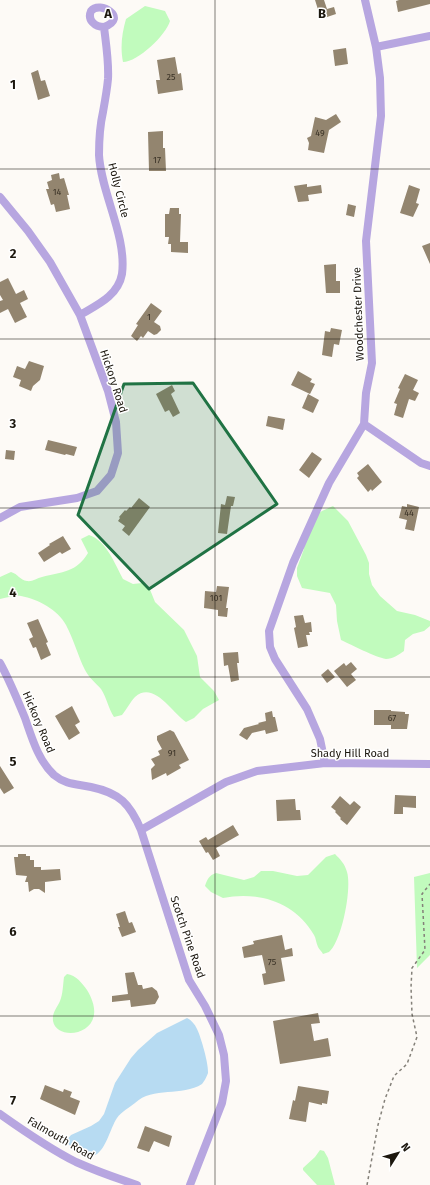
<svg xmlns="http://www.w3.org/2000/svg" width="430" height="1185" font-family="'Fira Sans',sans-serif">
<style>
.green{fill:#c1fbbd}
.water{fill:#b7dbf2}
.building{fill:#93856f}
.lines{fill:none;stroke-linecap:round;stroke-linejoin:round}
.path{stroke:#848079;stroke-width:1.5;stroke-dasharray:3 3;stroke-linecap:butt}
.street{stroke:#b7a6e0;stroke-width:8}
.marked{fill:#207344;fill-opacity:0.2;stroke:#207344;stroke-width:3;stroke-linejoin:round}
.grid{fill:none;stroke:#1c170e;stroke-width:1;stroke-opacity:0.55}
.labels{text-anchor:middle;stroke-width:3;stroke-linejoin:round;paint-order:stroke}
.number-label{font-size:9px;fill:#3a3226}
.street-label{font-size:11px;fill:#1c170e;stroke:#fff}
.grid-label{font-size:13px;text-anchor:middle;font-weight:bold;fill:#1c170e;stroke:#fff;stroke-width:3;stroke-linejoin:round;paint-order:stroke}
</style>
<rect width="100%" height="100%" fill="#fdfaf6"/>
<path class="green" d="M145,6L165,11L170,21C166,35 138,62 123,62C120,47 122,33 126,19Z
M333,506L348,521L366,555L369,563V574L372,585L380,596L397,611L415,615L430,621V626L424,631L413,634L405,640L404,651C398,655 393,659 386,659C375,657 352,645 341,640L337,621L336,605L330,593L302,588L297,576V568L304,549L305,534L312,518L322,511Z
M89,535C106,540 115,564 123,579L133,584L142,583L149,587L155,602L184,630L197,656L200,677L214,691L219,700L203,709L194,718L186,722C173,714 154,680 135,697C131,701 126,710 122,715L114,717C108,708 107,698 101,689C96,683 89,678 85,670C78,656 74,640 66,625C58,610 38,599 21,596C15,595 6,598 0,599V577L11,572C18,574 20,580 27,581C32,582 37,578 42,577C62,572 77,572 88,553L81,539Z
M335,854C340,859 345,864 347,872C352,888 342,941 329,952C327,953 325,953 323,954C322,952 319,949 318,947C316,943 316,938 314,935C295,902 258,891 223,898L211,892L205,886C207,880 209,875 216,873L244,880L254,877L261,871H273L297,876L308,875L326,857Z
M430,873V955L417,968L414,877Z
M67,974C76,975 82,983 87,990C114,1034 57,1044 53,1021C52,1012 57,1008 60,1001C63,994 63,984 64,977Z
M320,1150L324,1151L328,1158L335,1185H317L303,1170V1168L315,1157Z"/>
<path class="water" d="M187,1018C191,1020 195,1024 197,1029C201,1037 209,1065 208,1073C207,1076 204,1082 202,1084C182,1097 153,1086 135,1103C130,1107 121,1112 117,1118C110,1128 106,1152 93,1156C83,1159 71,1148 66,1141L71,1135L91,1126L99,1121L104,1114L115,1083L131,1058L138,1050L157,1033Z"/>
<path class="building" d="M315,0H324L327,9L334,7L336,14L321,19Z
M399,0H430V4L398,12L396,1Z
M346,48L348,64L335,66L333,50Z
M175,57L178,74L181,73L183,90L158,94L156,80H160L157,60Z
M38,70L41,81L45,80L50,96L38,100L31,73Z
M336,114L341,122L329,130L324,153L308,150L309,143L307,138L311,136L315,117L326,120Z
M163,131V148H165L166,171H149L148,132Z
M59,173L60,179L64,178L69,195H67L70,209L56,212L54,204L51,205L46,189H49L47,182L52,180L51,175Z
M307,184V187L321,185L322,193L308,195L309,201L298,202L294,186Z
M409,185L420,189L416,203L419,204L413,217L400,213Z
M348,204L356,206L354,217L346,215Z
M170,208H179V214H181L180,242H188V253L171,252V244H168L169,237H165V214H169Z
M430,243V264L422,246Z
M336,264V281H340V293H326L324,265Z
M8,278L16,294L24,290L28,299L20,303L27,317L15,323L8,309L0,313V301L3,300L0,295V282Z
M151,303L162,311L154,322L160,326L161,330L157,334L154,335L148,331L143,338L141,336L137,341L131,336L138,325L136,324Z
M331,328L342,330L339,345L334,344L332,357L322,355L325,331L330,332Z
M29,361L44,366L40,380L33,386L31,391L19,386L21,380L13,377L17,366L25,369Z
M298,371L312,379L310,382L315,384L310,394L291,385Z
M405,374L418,380L413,390L419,393L415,401L409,399L403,418L394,415L397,404L394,403L400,389L398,388Z
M172,385L175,391L171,394L180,413L173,417L169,410L165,412L156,394Z
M308,394L319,400L313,413L302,408Z
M268,416L285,419L283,430L266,426Z
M48,440L77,447L74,456L66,454L65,455L45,450Z
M6,450L15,451L14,460L5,459Z
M312,452L322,459L309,478L299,470Z
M368,464L382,482L372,491L371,489L368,492L357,478L359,476L357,473Z
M227,496L235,497L233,506H231L227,534L218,533L221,504L225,505Z
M139,498L150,507L129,536L122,530L125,526L118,521L120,518L119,517L125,510L126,511L130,507L131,508Z
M407,504L419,507L414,531L405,529L407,520L399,518L402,506L407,507Z
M63,536L71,549L62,554L60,552L44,562L38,553L50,545L49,544Z
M217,586L229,587L226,608H228L227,617L218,616V610L204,608L205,591L216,592Z
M303,615L305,623L311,622L312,632H309L310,635H306L308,646L298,648L294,628L296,627L294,616Z
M38,619L48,642L46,643L51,655L41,660L36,647L33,648L29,639L33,637L27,623Z
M238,652L239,663H237L239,680L231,682L228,665L224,666L223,653Z
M351,662L357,669L351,674L356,680L347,687L334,671L344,663L346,666Z
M328,669L335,677L327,683L321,675Z
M72,706L80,722L75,725L80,733L69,740L55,716Z
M374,710H391V711L405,712V714H409L407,729H391V725H374Z
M272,711L273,717H275L278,731L266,734L265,730L252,733L247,740L239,735L244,728L259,724L258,723L266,721L265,713Z
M170,730L174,732L189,760L179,765L181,768L167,776L166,773L152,780L151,769L155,765L151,759L160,755L158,751L162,749L157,740V736Z
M0,766L14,788L4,794L0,788Z
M395,795L416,796V808L403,807V814H394Z
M340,796L350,805L354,801L361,807L347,825L340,819L341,818L335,812L336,811L331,807Z
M295,799L296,810H300L301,820L277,821L276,800Z
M233,825L239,835L216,848L220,856L213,860L208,852L206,853L199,841L206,837L208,840Z
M18,854H26V856H30V860H34V867H41V870L60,869L61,880L45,882V893L39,889H34L29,892L28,882H25L27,876L16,875L14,857H18Z
M125,911L129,923L132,922L136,932L122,937L118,927H120L116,914Z
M282,935L285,950L292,948L293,956L281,958L285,981L264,985L262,974L266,973L262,955L244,958L242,947L254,944L253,941Z
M134,972L138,985H142L143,989L152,987L157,991L159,997L155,1004L131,1007L130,1000L112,1002V996L128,994L125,973Z
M318,1013L320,1023L311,1024L314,1041L328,1038L331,1056L280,1064L273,1021Z
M45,1085L63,1092L64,1089L72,1092L70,1097L80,1101L75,1115L40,1099Z
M298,1086L329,1091L327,1104L322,1103V1105L309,1102L306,1122L289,1119L293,1100L295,1101Z
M145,1126L172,1136L169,1147L154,1141L149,1152L137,1148Z"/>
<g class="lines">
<path class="path" d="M367,1185L378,1125L385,1099L394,1076L407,1064L417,1037L412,1014L411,987L412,968L425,950L422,894L430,884"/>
<path class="street" d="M376,47L430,36
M0,197L28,231L50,262L80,315L108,391L116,422L118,453L111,475L97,491L77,498L20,507L0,518
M80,315C97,305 118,296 122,274C127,236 101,193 99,155C99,141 100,125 103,112C105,101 107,90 108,79C109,62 106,44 104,27C95,27 87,20 91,11C100,0 129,18 104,27
M364,424L421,463L430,466
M0,663C10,681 17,699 25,718C32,738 38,760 54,775C66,785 77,784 91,787C120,793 130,804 141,830L189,980L205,1006L219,1035L224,1055L226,1081L222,1103L190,1185
M325,763L320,739L307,709L275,659L270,647L269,631L293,563L329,483L364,424L366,393L372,363L366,241L381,116L380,78L376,47L365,0
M141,830L226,782L257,771L325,763L430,764
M0,1114C24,1131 50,1149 76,1162C96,1171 116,1178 137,1185"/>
</g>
<path class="marked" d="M193,383L277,504L149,589L78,515L124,384Z"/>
<path class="grid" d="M215,0V1185M0,169H430M0,339H430M0,508H430M0,677H430M0,846H430M0,1016H430"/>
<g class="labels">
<g class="number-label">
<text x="171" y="80">25</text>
<text x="320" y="136">49</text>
<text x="157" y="163">17</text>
<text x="57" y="195">14</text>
<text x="149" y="320">1</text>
<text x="409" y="516">44</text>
<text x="216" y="601">101</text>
<text x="392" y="721">67</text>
<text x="172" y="756">91</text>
<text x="272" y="965">75</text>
</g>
<g class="street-label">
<text transform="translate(119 190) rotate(76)" y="4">Holly Circle</text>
<text transform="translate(358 314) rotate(-92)" y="4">Woodchester Drive</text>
<text transform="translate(114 381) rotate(72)" y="4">Hickory Road</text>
<text transform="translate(39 722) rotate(67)" y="4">Hickory Road</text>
<text x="350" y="757">Shady Hill Road</text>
<text transform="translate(188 937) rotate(71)" y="4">Scotch Pine Road</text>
<text transform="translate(61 1138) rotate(30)" y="4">Falmouth Road</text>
</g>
</g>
<g class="grid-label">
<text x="108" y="18">A</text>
<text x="322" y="18">B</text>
<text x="13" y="89">1</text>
<text x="13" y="258">2</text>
<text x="13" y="428">3</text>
<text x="13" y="597">4</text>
<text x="13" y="766">5</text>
<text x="13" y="936">6</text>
<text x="13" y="1105">7</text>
</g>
<g transform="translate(398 1153) rotate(53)" stroke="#ffffff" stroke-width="3" paint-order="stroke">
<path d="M0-3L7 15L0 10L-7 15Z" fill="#1c170e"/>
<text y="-6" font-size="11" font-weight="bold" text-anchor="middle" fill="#1c170e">N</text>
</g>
</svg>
